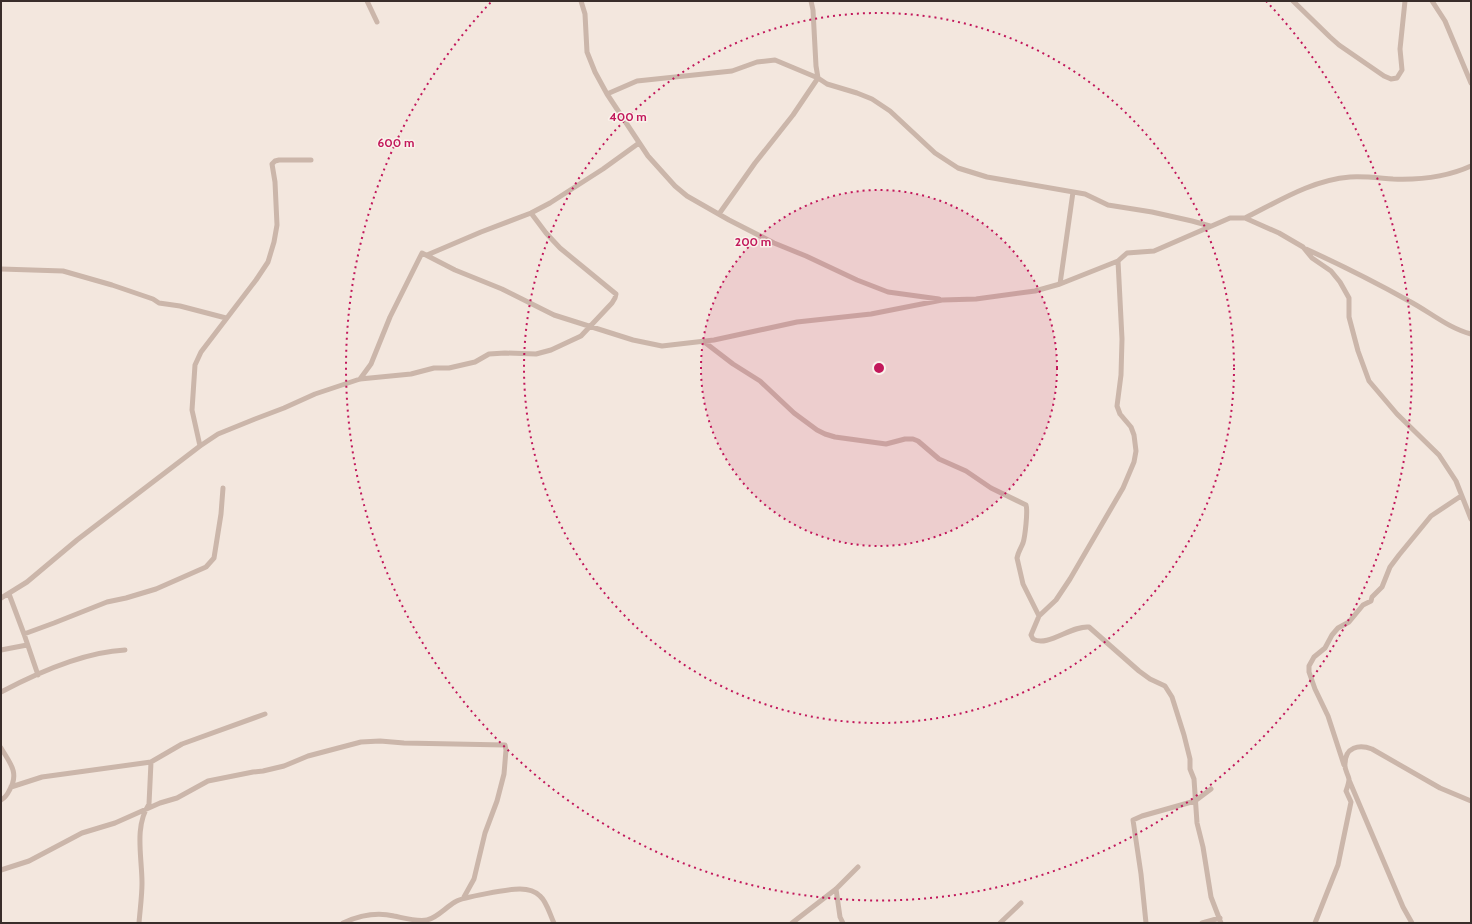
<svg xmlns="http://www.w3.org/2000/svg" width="1472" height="924" font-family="Cabin,sans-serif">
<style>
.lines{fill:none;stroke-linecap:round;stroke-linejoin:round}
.street{stroke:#cbb6aa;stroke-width:5}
.ring{fill:none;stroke:#c2185b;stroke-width:2;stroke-dasharray:2 4}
.centre{fill:#c2185b;stroke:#faf2eb;stroke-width:2}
.ring-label{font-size:12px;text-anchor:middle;font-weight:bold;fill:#c2185b;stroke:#faf2eb;stroke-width:3;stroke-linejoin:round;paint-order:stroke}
</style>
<rect width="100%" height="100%" fill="#f3e7de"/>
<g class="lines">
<path class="street" d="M367,1L377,22
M581,1L585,14L587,52L595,72L607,94L648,156L675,186L687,196L729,220L774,243L806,256L857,280L888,292L939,299
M811,1L813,10L816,66L818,78L827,84L857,93L872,99L890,111L935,153L958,168L987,177L1085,194L1108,205L1152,212L1192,221L1210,226
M1293,1L1330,37L1339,45L1384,76L1391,79L1397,78L1402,70L1400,49L1405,1
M1432,1L1445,21L1471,83
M607,94L637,81L732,71L757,62L775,60L818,78L793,115L755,163L719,214
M1245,218C1279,201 1312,180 1350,177C1364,176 1379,178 1393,179C1419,180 1447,177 1471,166
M1306,249C1341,265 1375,282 1409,301C1430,312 1448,328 1471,334
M427,255L481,232L531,213L550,203L603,169L639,143
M1,269L63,271L112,285L153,299L159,303L180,306L226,318
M1060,284L1073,192
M703,341L733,364L760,381L794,413L817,430L825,434L835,437L886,444L905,439H913L918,441L939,459L966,471L991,488L1026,505C1028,511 1025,537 1023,543C1021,548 1018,552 1017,558L1023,584L1039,616L1031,635L1033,639C1047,648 1072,625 1089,627L1139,671L1150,679L1165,686L1172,697L1184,735L1190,759V769L1194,779L1197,823L1203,847L1211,897L1221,923
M360,379L371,364L390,317L422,253L455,270L502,289L554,315L633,340L662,346L714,340L797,322L871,314L942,300L976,299L1035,291L1060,284L1118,261L1127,253L1154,251L1230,218H1245L1279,233L1303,247L1312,258L1331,271L1340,282L1349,298V317L1358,351L1369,381L1397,414L1439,455L1456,481L1471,519
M200,446L192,410L195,365L201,352L256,280L268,262L274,242L277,225L275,182L272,164L275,161L279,160H311
M9,594L24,634L38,675
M1,598L27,582L77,540L200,446L218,434L255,419L284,408L315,394L360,379L411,374L434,368H449L475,362L489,354L505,353L536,354L551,350L581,336L612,303L615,298L616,294L560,248L546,233L531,213
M1039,616L1056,600L1070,579L1123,488L1134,462L1136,451L1134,435L1131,427L1120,414L1117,406L1121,375L1122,339L1118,261
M24,634L54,623L107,602L126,598L156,589L206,567L214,558L221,514L223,488
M1,650L27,645
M1,692C37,673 84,652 125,650
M1,748C10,763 20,773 9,791C7,795 5,798 1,800
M1344,765L1328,716L1315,689L1309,672V666L1314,657L1325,648L1332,635L1338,628L1349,622L1363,605L1371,601L1372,597L1382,587L1390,567L1399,555L1431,516L1461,496
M1349,780L1403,907L1412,923
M11,787L42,777L151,762L182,744L265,714
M1,870L29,861L82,833L115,823L160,803L177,798L208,781L253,772L263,771L284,766L308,756L361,742L380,741L404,743L505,745L506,750L504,774L497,801L485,833L474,879L464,897
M836,889L840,917L843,923
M139,923C140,910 142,896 142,883C142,857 134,827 149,804L151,762
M343,923C358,916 377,912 394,916C404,918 417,922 427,920C437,918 446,907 455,902C462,897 510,889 520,889C527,889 535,891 540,896C547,902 550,915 554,923
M792,923L836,889L858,867
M1000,923L1021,903
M1146,923L1141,874L1133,820L1142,816L1195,801L1211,789
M1202,923L1220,918
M1315,923L1338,865L1351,802L1346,791C1347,788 1349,783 1349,779C1348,774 1344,769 1345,764C1345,747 1359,744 1372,749L1440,788L1471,801"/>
</g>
<circle cx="879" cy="368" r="178" fill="#c2185b" fill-opacity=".12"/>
<g class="ring">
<circle cx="879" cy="368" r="178"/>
<circle cx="879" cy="368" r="355"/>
<path d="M1266 1A533 533 0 1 1 492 1"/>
</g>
<circle cx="879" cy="368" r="6" class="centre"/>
<g class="ring-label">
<text x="628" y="121">400 m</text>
<text x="396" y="147">600 m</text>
<text x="753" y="246">200 m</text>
</g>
<rect width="1472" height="924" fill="none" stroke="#392d2a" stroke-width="4"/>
</svg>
